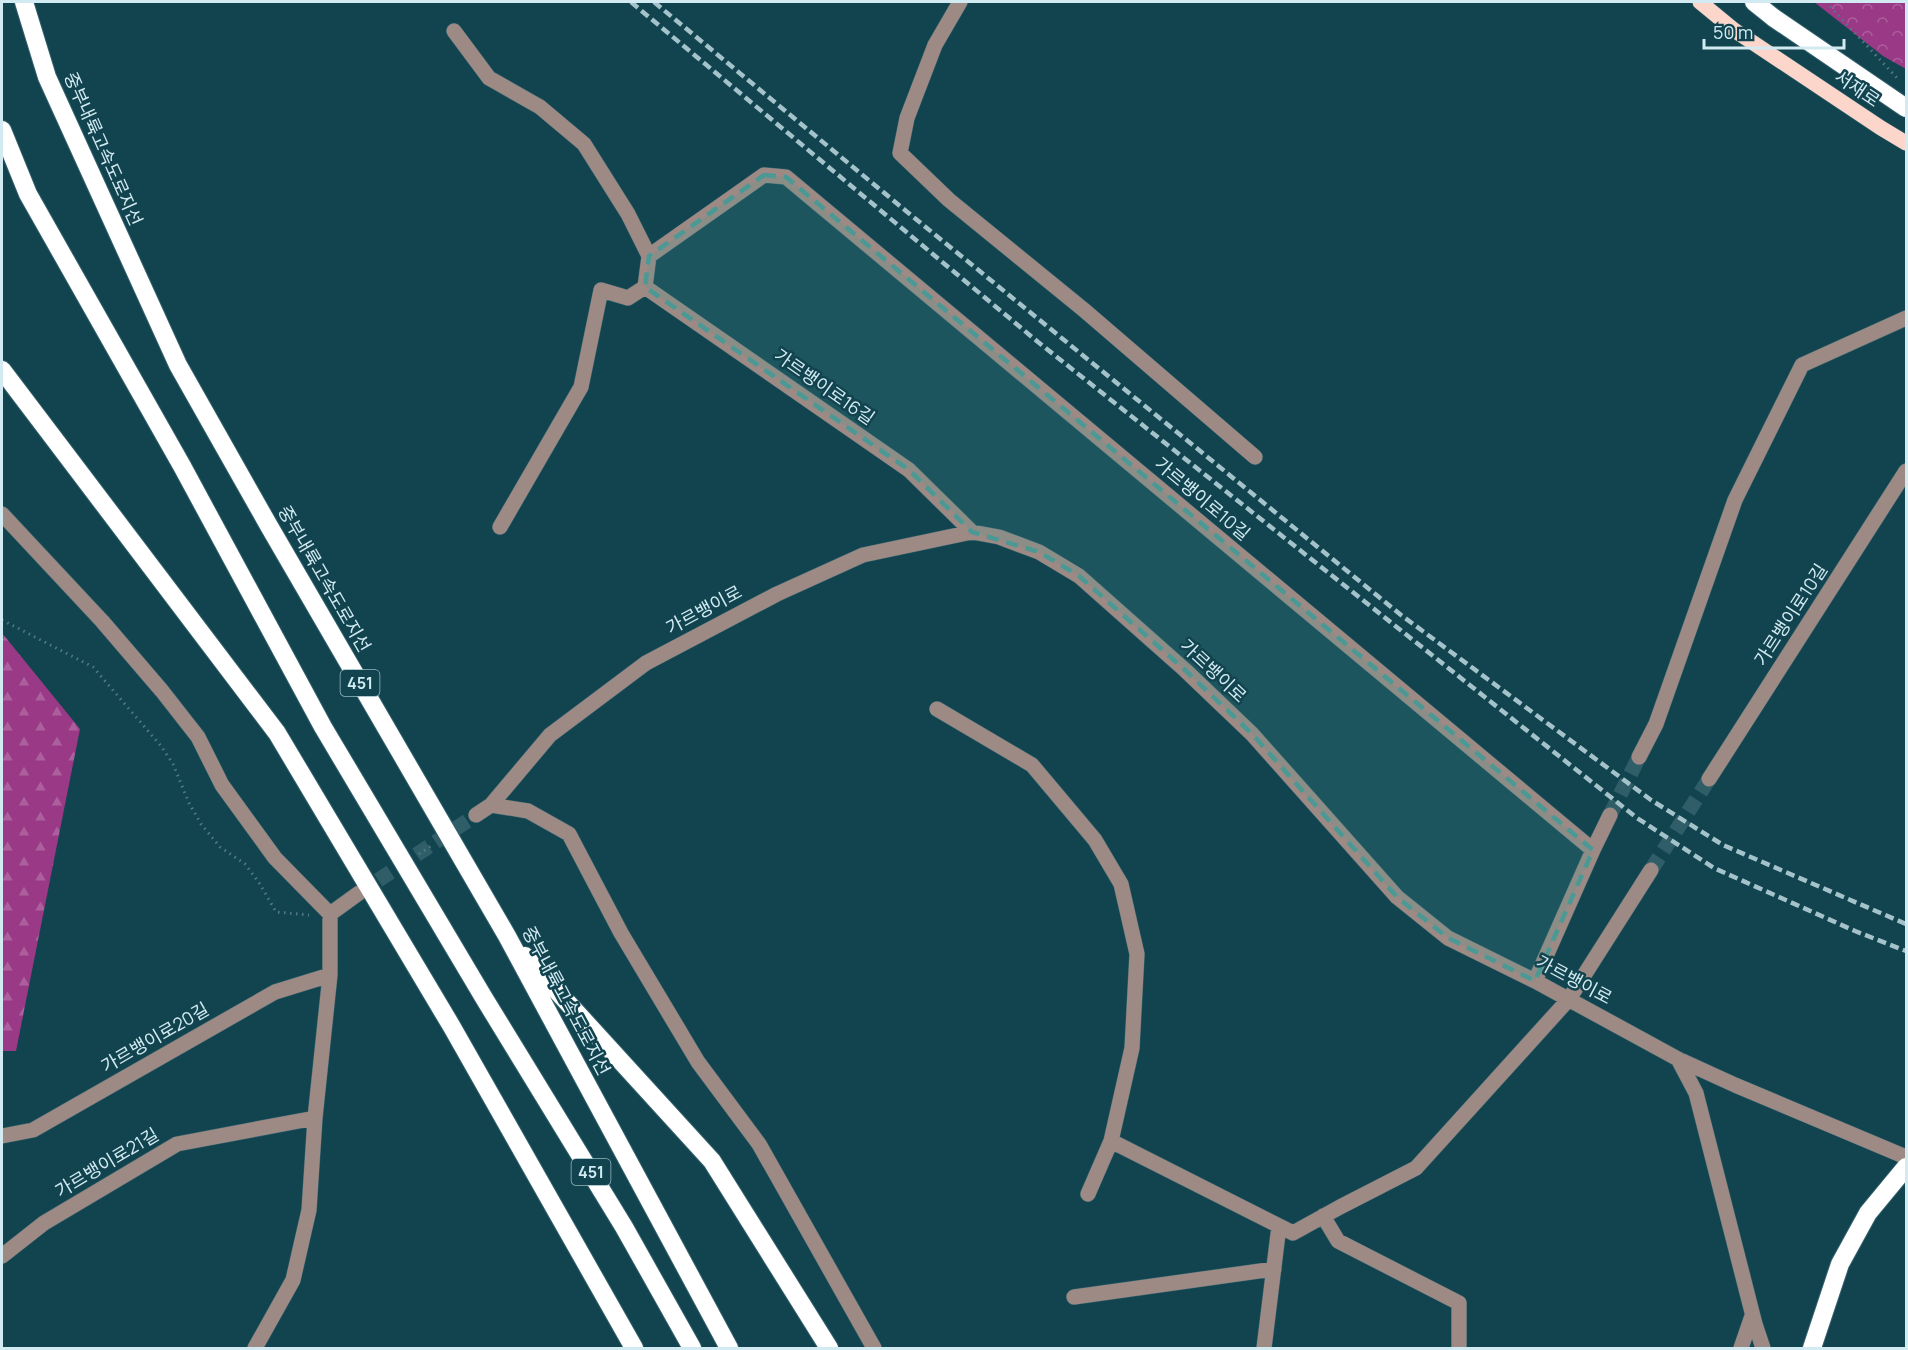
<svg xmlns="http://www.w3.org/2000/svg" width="1908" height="1350" font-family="Manrope,'Noto Sans KR',sans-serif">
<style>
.forest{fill:url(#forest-firs)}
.park{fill:url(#park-crowns)}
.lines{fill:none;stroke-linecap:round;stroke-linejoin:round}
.minor-tunnel{stroke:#2f5d68;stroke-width:15;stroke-dasharray:15 8;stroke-linecap:butt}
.minor-casing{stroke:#35626d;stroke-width:16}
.major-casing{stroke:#35626d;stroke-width:16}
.highway-casing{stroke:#35626d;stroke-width:20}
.path{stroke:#507a84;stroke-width:3;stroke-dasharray:1.5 4.5;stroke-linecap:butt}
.minor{stroke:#9d8a84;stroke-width:15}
.major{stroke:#fdd6cb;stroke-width:15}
.highway{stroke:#fff;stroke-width:18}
.rail{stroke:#a4c2ca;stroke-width:4.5;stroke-dasharray:9 4.5;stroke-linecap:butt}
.highway-bridge-casing{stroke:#35626d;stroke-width:20;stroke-linecap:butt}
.highway-bridge{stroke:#fff;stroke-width:18}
.marked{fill:#4a9995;fill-opacity:0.2;stroke:#4a9995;stroke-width:4.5;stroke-dasharray:12 8;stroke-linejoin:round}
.labels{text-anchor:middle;stroke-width:5;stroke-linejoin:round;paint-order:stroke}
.shield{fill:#124450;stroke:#98b8c1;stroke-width:1.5}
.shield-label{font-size:16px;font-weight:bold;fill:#d2eaf1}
.street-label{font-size:18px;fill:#d2eaf1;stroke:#124450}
</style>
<defs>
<pattern id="forest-firs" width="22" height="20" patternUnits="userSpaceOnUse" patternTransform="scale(1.5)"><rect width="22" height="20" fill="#9a3985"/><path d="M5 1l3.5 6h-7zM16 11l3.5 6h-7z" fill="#ac5f9d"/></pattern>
<pattern id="park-crowns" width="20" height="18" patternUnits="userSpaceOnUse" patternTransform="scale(1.5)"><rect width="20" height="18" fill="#9a3985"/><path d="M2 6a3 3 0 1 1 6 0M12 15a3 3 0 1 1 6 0" fill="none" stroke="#ac5f9d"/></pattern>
</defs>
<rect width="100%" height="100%" fill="#124450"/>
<path class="forest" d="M2,633L80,729L16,1051H2Z"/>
<path class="park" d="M1814,2H1906V69L1883,56Z"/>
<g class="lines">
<path class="minor-tunnel" d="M1610,815L1639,757
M1651,870L1709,779
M359,893L476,815"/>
<g class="minor-casing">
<path id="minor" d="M960,2L935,45L907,118L900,153L949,200L1084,310L1255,457
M454,31L489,78L540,107L584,144L628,214L649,256
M2,514L102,621L162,691L198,737L222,785L275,858L330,914V975L315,1118L309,1210L293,1280L255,1348
M500,527L581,387L601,290L628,298L645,287
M972,532L909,470L645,287L649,256L764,175L786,177L1593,850
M937,709L1032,765L1095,840L1121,884L1137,954L1132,1048L1111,1141L1088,1194
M1639,757L1656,724L1735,500L1802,365L1906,318
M1709,779L1906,471
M491,805L528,811L569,834L621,933L698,1062L759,1144L874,1348
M476,815L491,805L550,735L646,663L777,594L863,555L972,532L999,537L1039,552L1079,576L1185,670L1252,734L1397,897L1448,938L1535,981L1678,1059L1735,1085L1906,1157
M330,914L359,893
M1535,981L1593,850L1610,815
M1678,1059L1696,1093L1755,1324L1763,1348
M2,1136L33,1130L275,992L330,975
M1111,1141L1293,1233L1340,1207L1416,1168L1569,999L1651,870
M1323,1216L1338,1241L1459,1303V1348
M2,1256L44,1223L177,1144L315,1118
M1074,1297L1274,1269
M1264,1348L1279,1226
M1741,1348L1752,1316"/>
</g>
<g class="major-casing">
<path id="major" d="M1700,2L1734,30L1881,128L1906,143"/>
</g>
<g class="highway-casing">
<path id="highway" d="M24,2L47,77L178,365L269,526L507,936L729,1348
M1754,2L1774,18
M2,130L28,194L182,466L323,727L484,998L624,1227L692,1348
M2,370L277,733L452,1027L634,1348
M525,956L712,1161L829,1348
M1812,1348L1840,1264L1868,1213L1906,1167"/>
</g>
<path class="path" d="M1826,2L1898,79
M2,620L93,667L161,746L173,764L189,803L201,824L220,847L245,864L260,884L276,912L309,915
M419,854L434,844"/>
<use href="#minor" class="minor"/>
<use href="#major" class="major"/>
<use href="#highway" class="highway"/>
<path class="rail" d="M631,2L1038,342L1637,818L1714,868L1855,931L1906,951
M654,2L906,211L1401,615L1651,800L1723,845L1906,924"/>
<g class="highway-bridge-casing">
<path id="highway-bridge" d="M1774,18L1906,108"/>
</g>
<use href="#highway-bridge" class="highway-bridge"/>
</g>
<path class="marked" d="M764,175L786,177L1593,850L1535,981L1448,938L1397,897L1252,734L1185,670L1079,576L1039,552L972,532L909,470L645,287L649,256Z"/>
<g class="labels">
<g class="shield">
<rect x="340.5" y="670" width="39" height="26" rx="4.5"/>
<rect x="571.5" y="1159" width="39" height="26" rx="4.5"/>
</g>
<g class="shield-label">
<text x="360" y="689">451</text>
<text x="591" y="1178">451</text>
</g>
<g class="street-label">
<text transform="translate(1857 89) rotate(34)" y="6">서재로</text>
<text transform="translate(103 149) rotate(66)" y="6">중부내륙고속도로지선</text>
<text transform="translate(824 387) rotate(35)" y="6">가르뱅이로16길</text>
<text transform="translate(1202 499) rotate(40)" y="6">가르뱅이로10길</text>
<text transform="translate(324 579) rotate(60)" y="6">중부내륙고속도로지선</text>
<text transform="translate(704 610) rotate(-28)" y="6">가르뱅이로</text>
<text transform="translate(1791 615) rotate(-57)" y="6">가르뱅이로10길</text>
<text transform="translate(1213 671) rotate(43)" y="6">가르뱅이로</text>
<text transform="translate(1574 980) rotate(28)" y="6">가르뱅이로</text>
<text transform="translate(566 1001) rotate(62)" y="6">중부내륙고속도로지선</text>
<text transform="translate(155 1038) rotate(-30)" y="6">가르뱅이로20길</text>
<text transform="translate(107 1163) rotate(-31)" y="6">가르뱅이로21길</text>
</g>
</g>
<rect width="1908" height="1350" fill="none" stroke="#d2eaf1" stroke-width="6"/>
<path d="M1704 39v9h140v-9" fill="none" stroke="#d2eaf1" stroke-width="3"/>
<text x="1713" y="39" font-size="18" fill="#d2eaf1" stroke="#124450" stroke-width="4.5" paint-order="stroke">50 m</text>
</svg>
